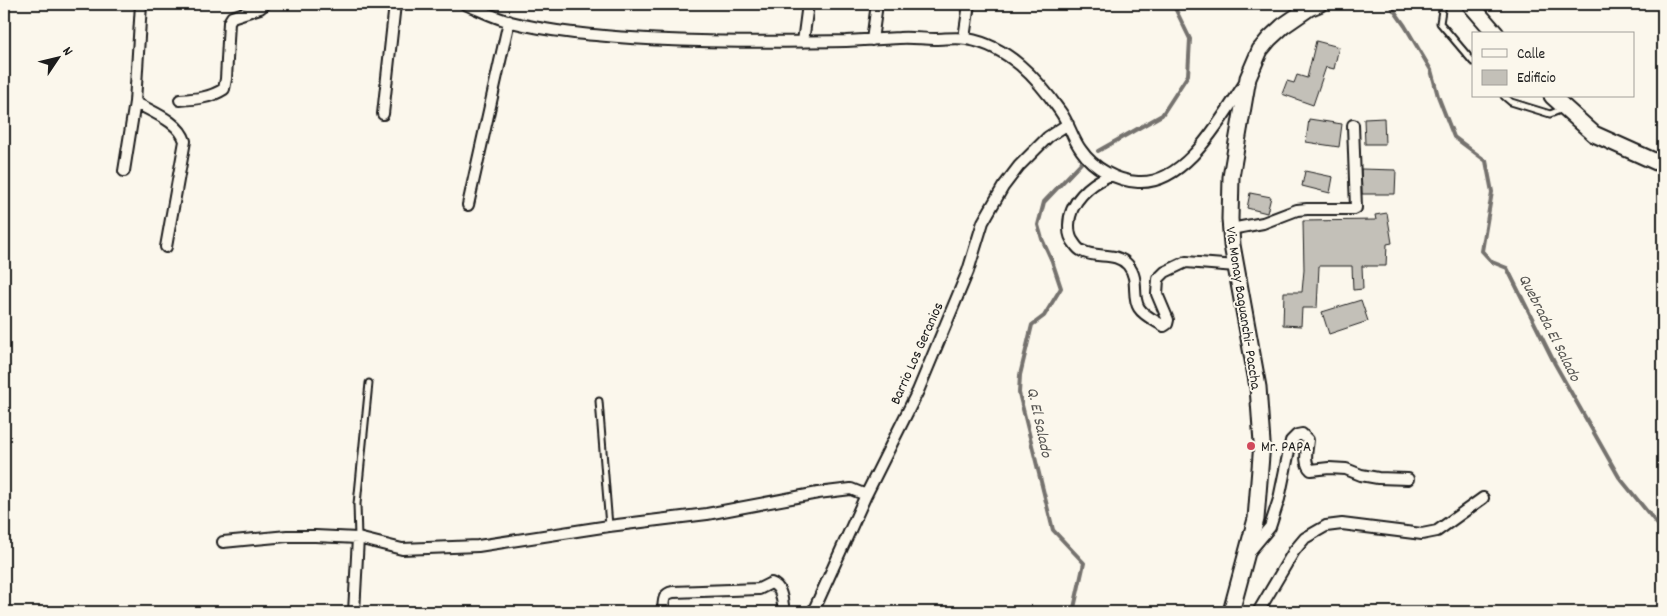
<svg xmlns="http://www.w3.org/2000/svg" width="1667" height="616" font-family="Dekko,sans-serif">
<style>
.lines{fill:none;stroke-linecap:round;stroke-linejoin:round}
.stream{stroke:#74726e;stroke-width:4}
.building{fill:#c3c0b8;stroke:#1c1c1c}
.lane-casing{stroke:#1c1c1c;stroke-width:9}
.street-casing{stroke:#1c1c1c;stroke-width:14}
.secondary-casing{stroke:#1c1c1c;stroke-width:19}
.lane{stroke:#fbf7ec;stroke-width:5}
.street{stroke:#fbf7ec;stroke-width:10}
.secondary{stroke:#fbf7ec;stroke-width:15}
.poi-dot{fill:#d1495b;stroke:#fbf7ec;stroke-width:2}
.labels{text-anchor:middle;stroke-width:4;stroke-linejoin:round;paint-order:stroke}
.street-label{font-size:15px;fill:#1c1c1c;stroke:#fbf7ec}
.poi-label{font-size:15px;fill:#1c1c1c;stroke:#fbf7ec;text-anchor:start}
.water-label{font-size:16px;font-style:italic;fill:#575653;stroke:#fbf7ec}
</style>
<rect width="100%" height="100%" fill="#fbf7ec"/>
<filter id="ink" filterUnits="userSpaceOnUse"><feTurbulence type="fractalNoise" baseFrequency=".02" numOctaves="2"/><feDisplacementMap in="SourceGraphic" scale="10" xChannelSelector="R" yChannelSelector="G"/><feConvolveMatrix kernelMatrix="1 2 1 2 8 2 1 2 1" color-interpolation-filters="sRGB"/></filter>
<g filter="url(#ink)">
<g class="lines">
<path class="stream" d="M1391,4L1393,9L1405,26L1431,70L1438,96L1454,137L1486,161L1492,192L1482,251L1492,262L1507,268L1555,364L1619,477L1663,531
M1098,151L1162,115L1188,75L1190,39L1173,4
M1076,612L1074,608L1084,563L1053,530L1019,393L1020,375L1032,325L1044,316L1061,288L1052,261L1042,239L1038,225L1044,202L1081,163"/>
</g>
<path class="building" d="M1316,41L1339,47L1334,69L1326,67L1313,105L1282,94L1287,81L1294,83L1297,75L1307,78Z
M1384,118L1385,144H1365L1364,119Z
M1309,119L1342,124L1339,147L1306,142Z
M1361,169L1396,170L1395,194H1362Z
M1305,171L1333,177L1330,193L1302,186Z
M1250,193L1271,197L1267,213L1247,208Z
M1387,213L1392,243L1387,244L1386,266H1362L1363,289L1353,290L1352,266H1319L1317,308H1302L1301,326L1283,325L1284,292H1302L1304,270L1303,221L1376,220L1375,215Z
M1361,300L1368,321L1329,334L1322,312Z"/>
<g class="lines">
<g class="lane-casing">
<path id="lane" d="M1443,4L1440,23L1473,62
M1504,96L1511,102L1550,114L1563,109
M599,401L609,526
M358,538L357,504L369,383"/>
</g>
<g class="street-casing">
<path id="street" d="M465,4C480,10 495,18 511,22C551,32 590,35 631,38C702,43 774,42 846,41C864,40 881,39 899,38C911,37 923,39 935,39C945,39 957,37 967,39C1008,46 1037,78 1060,111C1069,123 1072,138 1081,150C1093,168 1117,181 1138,182C1186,185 1221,118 1245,83
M964,38L969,4
M872,40L877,4
M803,42L808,4
M180,100C196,99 210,98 224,89L226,79L229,22L232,17L260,8L265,4
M135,102C151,112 179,121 185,141L166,247
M383,114L395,4
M124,171L135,102L141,4
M1110,175C1090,184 1069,202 1069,225C1069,231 1069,235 1072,240C1075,244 1077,249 1082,251C1097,259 1116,251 1128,265C1140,280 1131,295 1139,308C1144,316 1156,321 1164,326L1167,324L1168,320L1157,294L1158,279L1165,272L1186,262L1236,266
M468,205L509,21
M1231,229L1263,223L1297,210L1307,209H1354L1356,208L1353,125
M223,542L287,536H315L358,538L402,549L478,546L609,526L707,514L818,493L851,489L866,495
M1250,551L1270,527L1279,499L1291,441L1297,435L1302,434L1308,440C1307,450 1303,463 1311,470L1329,468L1346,469L1361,475L1378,478L1408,479
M354,612L358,538
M663,612C664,602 662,594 673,592L759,589L771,583C783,587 782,602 784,612
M813,612L866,495L918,391L968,271L983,222L1003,187L1019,166L1048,137L1068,124
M1258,612L1294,551L1305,538L1326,526L1342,524L1422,534L1437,531L1483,498"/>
</g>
<g class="secondary-casing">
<path id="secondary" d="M1470,4L1496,34
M1552,96L1594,134L1663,165
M1231,612L1256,519L1262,443L1258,387L1232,245L1230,219L1231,177L1248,78L1260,50L1269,39L1283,26L1309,8L1319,4"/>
</g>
<use href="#lane" class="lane"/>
<use href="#street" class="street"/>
<use href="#secondary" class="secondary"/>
</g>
</g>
<circle class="poi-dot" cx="1251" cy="446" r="5"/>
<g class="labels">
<g class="street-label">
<text transform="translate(1244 308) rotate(81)" y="5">Via Monay Baguanchi- Paccha</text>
<text transform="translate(916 353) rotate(-66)" y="5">Barrio Los Geranios</text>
</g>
<g class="poi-label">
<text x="1261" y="451">Mr. PAPA</text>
</g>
<g class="water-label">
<text transform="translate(1551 327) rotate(63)" y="6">Quebrada El Salado</text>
<text transform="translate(1041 422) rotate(78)" y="6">Q. El Salado</text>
</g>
</g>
<rect width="1667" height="616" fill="none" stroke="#fbf7ec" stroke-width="20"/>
<rect x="10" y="10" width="1647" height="596" fill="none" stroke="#1c1c1c" stroke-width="2" filter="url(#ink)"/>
<rect x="1472" y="32" width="162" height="65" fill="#fbf7ec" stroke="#a29f99"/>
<rect x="1482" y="49" width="25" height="8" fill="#fbf7ec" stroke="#a29f99"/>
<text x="1517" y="58" font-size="15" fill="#1c1c1c">Calle</text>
<rect x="1482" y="70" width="25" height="15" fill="#c3c0b8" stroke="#a29f99"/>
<text x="1517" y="82" font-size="15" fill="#1c1c1c">Edificio</text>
<g transform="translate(58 58) rotate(55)" stroke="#fbf7ec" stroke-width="4" paint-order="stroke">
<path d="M0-4L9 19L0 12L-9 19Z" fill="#1c1c1c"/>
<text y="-8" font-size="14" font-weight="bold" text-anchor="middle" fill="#1c1c1c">N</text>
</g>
</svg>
